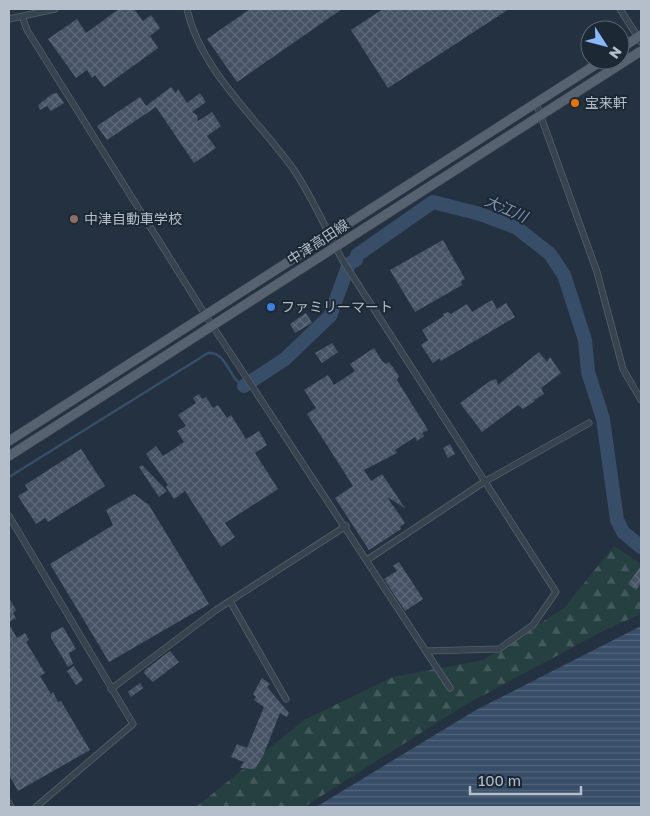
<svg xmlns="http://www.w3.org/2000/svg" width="650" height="816" font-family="'Golos Text','Noto Sans JP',sans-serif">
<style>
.forest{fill:url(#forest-firs)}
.water{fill:url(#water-rules)}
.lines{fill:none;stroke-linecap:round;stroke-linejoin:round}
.stream{stroke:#384d68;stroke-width:2.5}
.river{stroke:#384d68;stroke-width:14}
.building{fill:url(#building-cross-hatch)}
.minor-casing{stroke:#56616e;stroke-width:7}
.primary-casing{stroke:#424c59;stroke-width:10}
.minor{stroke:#384350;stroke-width:5.5}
.primary{stroke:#566270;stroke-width:9}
.food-dot{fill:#e8710a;stroke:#1d2835;stroke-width:2}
.education-dot{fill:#8d6e63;stroke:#1d2835;stroke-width:2}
.shop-dot{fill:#3f7fe0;stroke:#1d2835;stroke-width:2}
.labels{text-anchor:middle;stroke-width:4;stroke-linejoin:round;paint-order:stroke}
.poi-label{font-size:14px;fill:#b5becb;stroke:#1d2835;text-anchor:start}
.street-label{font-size:14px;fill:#b5becb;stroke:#1d2835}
.water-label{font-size:15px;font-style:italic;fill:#7c95b3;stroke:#1d2835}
</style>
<defs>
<pattern id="forest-firs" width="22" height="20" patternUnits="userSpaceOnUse" patternTransform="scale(1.25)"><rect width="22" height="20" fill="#263f41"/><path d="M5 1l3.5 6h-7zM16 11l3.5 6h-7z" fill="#43595b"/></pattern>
<pattern id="water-rules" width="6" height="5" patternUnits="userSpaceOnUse" patternTransform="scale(1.25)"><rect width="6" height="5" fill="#384d68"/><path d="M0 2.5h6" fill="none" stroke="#53657c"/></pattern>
<pattern id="building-cross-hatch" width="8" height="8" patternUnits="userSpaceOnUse" patternTransform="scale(1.25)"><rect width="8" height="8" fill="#455364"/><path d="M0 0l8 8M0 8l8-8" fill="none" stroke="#5e6a79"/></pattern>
</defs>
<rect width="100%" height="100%" fill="#243140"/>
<path class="forest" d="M614,546L641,564V614L605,630L465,705L304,807H196L304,720L393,677L483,660L564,608Z"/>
<path class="water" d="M641,626V807H316L476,710Z"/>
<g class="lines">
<path class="stream" d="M9,477L208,353C227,351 229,380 244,386"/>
<path class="river" d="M244,386L285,359L330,316L349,264L356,260L357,255L433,202L480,214L517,228L550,254L564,275L585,340L588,372L603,419L617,520L623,532L641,547"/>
</g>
<path class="building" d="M119,9H134L143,21L151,15L160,28L150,36L158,48L104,87L95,75L92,78L87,70L76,78L48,39L77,19L86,33Z
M250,9H342L237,82L207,39Z
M383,9H509L388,88L351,30Z
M171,87L176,93L178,89L187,103L200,93L206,102L192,112L197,115L198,121L212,112L221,126L207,136L216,148L194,163L156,107L107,140L97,126L140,97L146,106Z
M57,93L64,103L51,111L47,106L40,110L38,105L52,94Z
M443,240L465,279L461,281L462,285L415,312L390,270Z
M492,300L497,309L506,303L515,317L441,361L440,358L433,363L421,345L428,340L422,330L444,316L443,314L448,312L451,314L467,304L472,312Z
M306,313L312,323L295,333L290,324Z
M332,343L338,352L322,363L315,353Z
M374,348L382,361L386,364L389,362L399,376L397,380L428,430L422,433L424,436L417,441L415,437L395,450L397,453L364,470L371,481L382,474L405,508L387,497L405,523L400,527L401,529L369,550L335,498L353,486L307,414L316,408L304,390L328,375L334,385L355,371L350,364Z
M539,352L547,362L550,357L561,373L541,388L544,394L534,400L535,401L523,409L518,405L482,432L460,403L490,381L496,379L498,385Z
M199,394L202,399L206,397L213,408L218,405L227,418L231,415L246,439L259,431L267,445L255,453L278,489L225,523L235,537L221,547L185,491L174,499L166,487L168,485L146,454L156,446L163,456L184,442L177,431L186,426L178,415L196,403L193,398Z
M450,444L455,454L448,458L443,448Z
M81,449L105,486L48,522L45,518L36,524L18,496L28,490L25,485Z
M142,465L167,491L159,497L139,467Z
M134,494L149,505L209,604L109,662L50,564L113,525L106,510Z
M399,562L423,599L405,611L384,579L397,571L393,566Z
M641,566V583L636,590L628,584Z
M9,598L16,610L13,613L16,618L9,622Z
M9,624L17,638L25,633L29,640L26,642L45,673L40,676L51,694L53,692L58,702L61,701L90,750L18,791L9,775Z
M63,627L76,649L69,653L73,664L68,667L51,638V633Z
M170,651L179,662L153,682L144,673L145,670Z
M74,666L83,680L76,685L67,671Z
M262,678L270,684L267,687L289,713L287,717L280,713L263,756L255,769L240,768L244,762L231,757L237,744L247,748L264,707L254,700L256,697L253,694Z
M140,683L143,688L131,697L128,692Z"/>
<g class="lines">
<g class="minor-casing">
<path id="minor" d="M187,9C201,72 258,119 294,170C314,200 326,230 343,261L556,592L533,625L499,649L426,651
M620,9L641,42
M22,16L27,30L206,316L450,688
M9,19L55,9
M536,103L597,272L623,369L641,400
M9,516L133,724L36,807
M367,560L484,482L589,423
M230,601L286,699
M111,689L216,610L346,526
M9,803L11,807"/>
</g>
<g class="primary-casing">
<path id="primary" d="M620,49L641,35
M9,441L603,60
M9,456L641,51"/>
</g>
<use href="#minor" class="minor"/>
<use href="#primary" class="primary"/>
</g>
<circle class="food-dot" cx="575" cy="103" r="5"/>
<circle class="education-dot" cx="74" cy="219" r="5"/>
<circle class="shop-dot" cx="271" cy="307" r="5"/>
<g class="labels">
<g class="poi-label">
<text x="585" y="108">宝来軒</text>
<text x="84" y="224">中津自動車学校</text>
<text x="281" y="312">ファミリーマート</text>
</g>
<g class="street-label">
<text transform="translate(318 242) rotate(-33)" y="5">中津高田線</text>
</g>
<g class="water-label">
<text transform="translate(506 209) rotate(24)" y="5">大江川</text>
</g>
</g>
<rect width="650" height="816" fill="none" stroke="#b5becb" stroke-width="20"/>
<g transform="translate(605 45) rotate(126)"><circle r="24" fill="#1d2835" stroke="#5a6471"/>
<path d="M0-4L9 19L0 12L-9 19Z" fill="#89b8fb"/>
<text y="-8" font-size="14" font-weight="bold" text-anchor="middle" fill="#b5becb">N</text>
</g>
<path d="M470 786v8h111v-8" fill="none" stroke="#b5becb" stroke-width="2.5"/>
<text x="478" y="786" font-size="15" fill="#b5becb" stroke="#1d2835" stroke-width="4" paint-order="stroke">100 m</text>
</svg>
